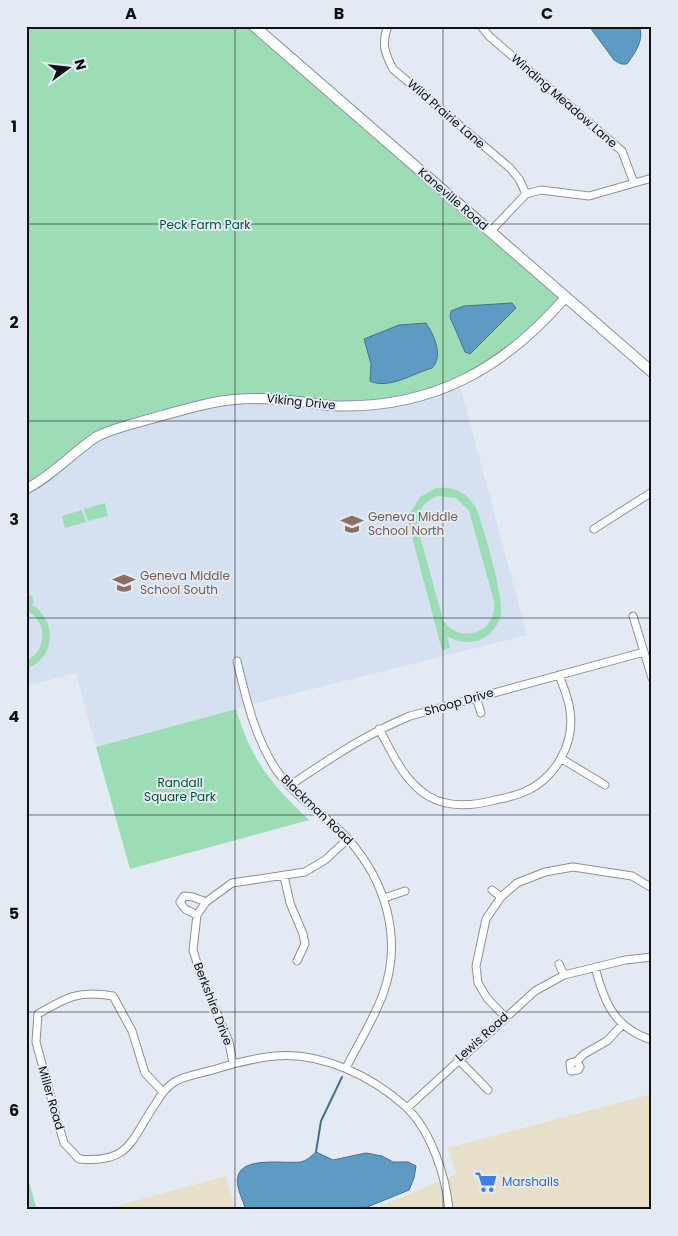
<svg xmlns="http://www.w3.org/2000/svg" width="678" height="1236" font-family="Poppins,sans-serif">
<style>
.commercial{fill:#e8dfca}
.built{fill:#d5e0f0}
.green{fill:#9dddb6;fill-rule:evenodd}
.water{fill:#5d9bc5;stroke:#467290}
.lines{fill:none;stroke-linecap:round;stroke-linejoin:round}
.stream{stroke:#467290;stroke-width:2}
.minor-casing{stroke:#8b919a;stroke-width:9}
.tertiary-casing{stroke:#8b919a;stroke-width:11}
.secondary-casing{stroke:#8b919a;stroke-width:12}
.minor{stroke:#fff;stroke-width:7}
.tertiary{stroke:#fff;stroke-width:9}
.secondary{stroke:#fff;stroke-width:10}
.grid{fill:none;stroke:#0f1114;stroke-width:1;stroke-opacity:0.55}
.labels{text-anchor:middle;stroke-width:4;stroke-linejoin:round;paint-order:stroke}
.street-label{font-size:12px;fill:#0f1114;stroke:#e4eaf4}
.park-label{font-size:12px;fill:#005531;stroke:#e4eaf4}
.education-label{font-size:12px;fill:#785e54;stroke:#e4eaf4;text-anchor:start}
.shop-label{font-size:12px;fill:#366cbe;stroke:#e4eaf4;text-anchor:start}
.neatline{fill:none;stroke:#0f1114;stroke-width:2}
.grid-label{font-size:16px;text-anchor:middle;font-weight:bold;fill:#0f1114}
</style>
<rect width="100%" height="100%" fill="#e4eaf4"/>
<path class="commercial" d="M652,1094V1210H371L456,1174L448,1148Z
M226,1176L235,1210H101Z"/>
<path class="built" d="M460,386L527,635L253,704L96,747L76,673L26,686V493L99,439L129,428L218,404L432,395Z"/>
<path class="green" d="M26,26H245L490,232L565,298L540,326L459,382L376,405L245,399L103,434L26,489Z
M436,488C454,486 467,492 476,508C483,525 504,598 501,614C499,625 491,635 480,640C468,644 457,642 447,636L450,648L442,650L406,514L410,513L420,497ZM438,496L456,498L469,511L494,601C498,633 460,646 443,620L418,529C415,514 423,501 438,496Z
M105,503L108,516L88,521L84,509Z
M82,510L86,522L65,528L62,516Z
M32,595L34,603L31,604C58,620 56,659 26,669V661C48,650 48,621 26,610V597Z
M236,709C252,761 270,783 309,820L130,869L96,747Z
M26,1171L37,1210H26Z"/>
<path class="water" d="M589,26H639C645,39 635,53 627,64H621L614,60Z
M512,303L516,308L470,354L465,352L450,317L451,311L464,306Z
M426,323C434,335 444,356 432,368C414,373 389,390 370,381L371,364L364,339L399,325Z
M316,1152L333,1160L366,1153L382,1156L393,1162H408L416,1166L414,1178L409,1190L360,1210H246C243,1200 235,1186 238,1176C243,1156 285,1164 300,1162C307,1161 311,1156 316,1152Z"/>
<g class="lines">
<path class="stream" d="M316,1152L321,1121L342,1077"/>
<g class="minor-casing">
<path id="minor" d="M388,26C381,43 385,54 393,69L510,168L519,179L526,194
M481,26L489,36L622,151L634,183
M490,232L526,194L541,190L589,196L652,178
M594,529L652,492
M633,616L652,678
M237,661C246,698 254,735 275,768C294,797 325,814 348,839C386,881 403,940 383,994C374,1019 358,1044 346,1068
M476,697L481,713
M379,729C393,754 403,780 428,796C448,808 473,806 495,800C504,798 515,796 524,792C555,779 575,744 570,711C569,699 563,686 559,675
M562,759L605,785
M289,786C328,760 366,734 410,716L644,652
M284,876L290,903L303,934L305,944L297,961
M492,890L501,897
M384,898L405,891
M197,915L185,909L180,902L184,896L193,897L206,902
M559,964L564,975
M595,967C604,1002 614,1028 652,1040
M505,1017L487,998L478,983L476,966L486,919L501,897L517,883L545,872L573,867L632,876L652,888
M458,1059L488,1090
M577,1061L580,1067L578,1070L571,1071L570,1063L577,1061L584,1054L607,1041L622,1025
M233,1064L229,1042L201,976L193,950L197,915L206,902L232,883L305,872L325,860L348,839
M163,1092L145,1073L132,1031L113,996C79,990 67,997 38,1014L36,1042L58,1123L64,1143L79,1159C131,1164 131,1139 156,1103C161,1094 167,1086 176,1081C188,1075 203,1073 216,1069C235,1063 256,1058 275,1056C322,1052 372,1076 406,1107C431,1131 446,1176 449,1210
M407,1108L535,991L564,975L625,960L652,957"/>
</g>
<g class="tertiary-casing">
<path id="tertiary" d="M26,489C52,476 72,453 96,437C109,430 125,426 139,422C165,415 190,407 216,402C245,396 274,398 303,402C314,403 326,406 337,406C433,408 503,369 565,298"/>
</g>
<g class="secondary-casing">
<path id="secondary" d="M254,26L652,372"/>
</g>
<use href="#minor" class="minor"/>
<use href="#tertiary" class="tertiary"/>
<use href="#secondary" class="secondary"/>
</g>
<path class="grid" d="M235,26V1210M443,26V1210M26,224H652M26,421H652M26,618H652M26,815H652M26,1012H652"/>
<defs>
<g id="school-bare" transform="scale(1.725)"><path d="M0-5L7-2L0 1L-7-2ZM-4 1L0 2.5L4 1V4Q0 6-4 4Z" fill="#8d6e63" stroke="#e4eaf4" stroke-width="2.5" paint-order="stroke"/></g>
<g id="supermarket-bare" transform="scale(1.725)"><path d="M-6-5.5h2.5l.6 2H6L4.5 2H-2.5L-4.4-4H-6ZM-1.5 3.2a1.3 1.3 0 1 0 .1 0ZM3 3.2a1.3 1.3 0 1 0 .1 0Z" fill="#3f7fe0" stroke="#e4eaf4" stroke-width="2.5" paint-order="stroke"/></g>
</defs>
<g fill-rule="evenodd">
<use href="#school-bare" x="352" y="524"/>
<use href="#school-bare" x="124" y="583"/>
<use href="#supermarket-bare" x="486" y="1182"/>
</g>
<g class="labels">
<g class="street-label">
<text transform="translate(564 101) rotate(41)" y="4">Winding Meadow Lane</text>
<text transform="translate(446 114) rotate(41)" y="4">Wild Prairie Lane</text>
<text transform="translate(453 199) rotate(41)" y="4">Kaneville Road</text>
<text transform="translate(301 402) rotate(6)" y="4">Viking Drive</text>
<text transform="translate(459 702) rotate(-16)" y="4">Shoop Drive</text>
<text transform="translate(317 810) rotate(44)" y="4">Blackman Road</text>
<text transform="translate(213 1004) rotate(69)" y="4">Berkshire Drive</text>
<text transform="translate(482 1037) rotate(-42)" y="4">Lewis Road</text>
<text transform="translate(51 1098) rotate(74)" y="4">Miller Road</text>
</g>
<g class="park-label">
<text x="205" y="229">Peck Farm Park</text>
<text x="180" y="787">Randall<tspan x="180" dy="14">Square Park</tspan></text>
</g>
<g class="education-label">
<text x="368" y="521">Geneva Middle<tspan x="368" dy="14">School North</tspan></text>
<text x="140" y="580">Geneva Middle<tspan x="140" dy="14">School South</tspan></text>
</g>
<g class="shop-label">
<text x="502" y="1186">Marshalls</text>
</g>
</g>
<rect width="678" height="1236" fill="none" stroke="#e4eaf4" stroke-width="55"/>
<g transform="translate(68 68) rotate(75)" stroke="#e4eaf4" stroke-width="4" paint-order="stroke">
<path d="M0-4L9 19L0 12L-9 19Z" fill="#0f1114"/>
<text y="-8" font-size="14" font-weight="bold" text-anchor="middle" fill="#0f1114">N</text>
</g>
<rect x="28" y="28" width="622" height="1180" class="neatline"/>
<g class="grid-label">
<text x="131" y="19">A</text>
<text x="339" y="19">B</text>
<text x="547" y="19">C</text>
<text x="14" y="132">1</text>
<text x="14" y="328">2</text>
<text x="14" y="525">3</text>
<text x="14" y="722">4</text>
<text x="14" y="919">5</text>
<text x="14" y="1116">6</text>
</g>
</svg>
